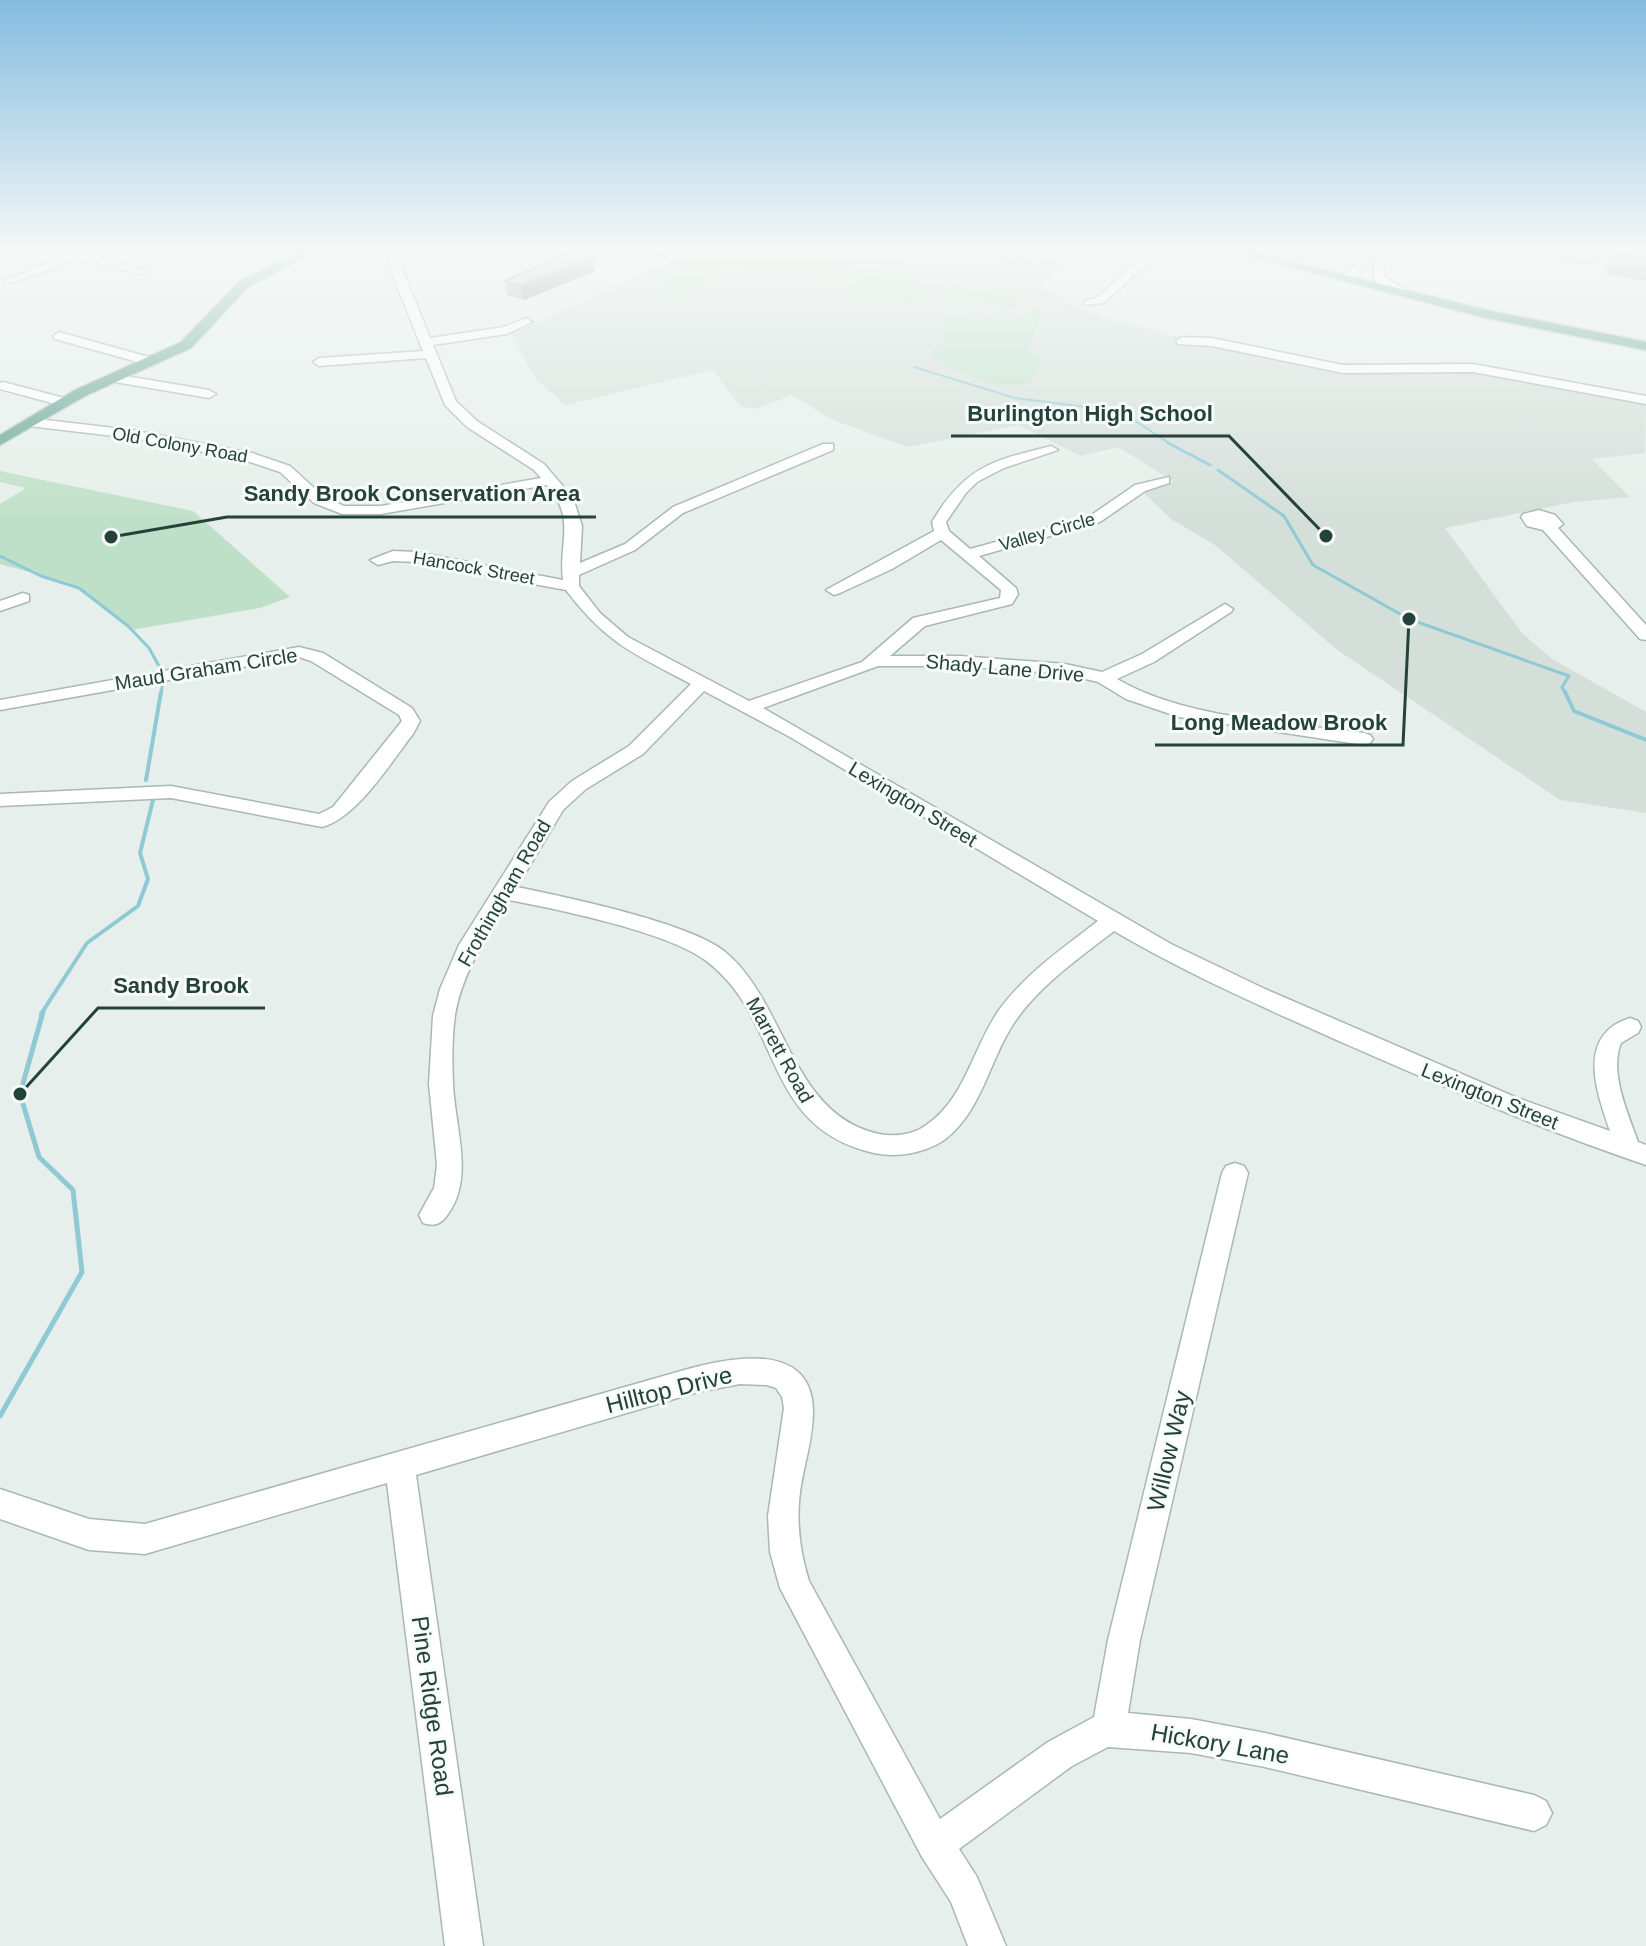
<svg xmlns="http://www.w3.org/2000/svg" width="1646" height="1946" font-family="Helvetica,sans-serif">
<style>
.built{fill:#d4dfda}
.green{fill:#bfe0c8}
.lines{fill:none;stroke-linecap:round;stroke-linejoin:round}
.stream-far3{stroke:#8ec9d4;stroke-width:2}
.stream-far2{stroke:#8ec9d4;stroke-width:3}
.stream-far1{stroke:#8ec9d4;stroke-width:4}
.stream{stroke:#8ec9d4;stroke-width:5}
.minor-casing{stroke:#a8b8b2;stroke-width:3}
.major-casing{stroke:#c2cac8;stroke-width:3}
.minor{fill:#fff;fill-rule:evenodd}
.major{fill:#6aa596;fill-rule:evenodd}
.wall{fill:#a1aea9}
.shaded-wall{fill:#838d89}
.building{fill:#bbcac4;stroke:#838d89;stroke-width:2}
.labels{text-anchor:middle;stroke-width:6;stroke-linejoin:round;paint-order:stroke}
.far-street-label{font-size:18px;fill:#24423a;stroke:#f7fbf9}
.street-label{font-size:20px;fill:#24423a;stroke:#f7fbf9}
.near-street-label{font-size:24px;fill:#24423a;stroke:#f7fbf9}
.leader{fill:none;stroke:#24423a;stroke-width:3}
.callout-dot{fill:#24423a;stroke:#f7fbf9;stroke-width:3}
.callout-label{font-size:22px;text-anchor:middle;font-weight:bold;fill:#24423a;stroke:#f7fbf9;stroke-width:6;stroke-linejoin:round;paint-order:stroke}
</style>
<rect width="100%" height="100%" fill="#e6efeb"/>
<path class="built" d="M698,249H1071L1043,287L1080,310L1189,340L1337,371H1475L1646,403L1645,453L1592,459L1630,497L1574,502L1445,528L1522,633L1552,659L1646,712V813L1560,800L1336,649L1215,545L1171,519L1144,493L1173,481L1118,447L1081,456L1018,425L908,447L833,420L792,395L755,409L741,407L713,370L565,405L534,377L511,334Z"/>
<path class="green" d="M724,249H821L822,257L834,262L942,286L922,303L856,299L849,296L860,277L729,268L718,270L683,303L666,300L654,290L676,265Z
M869,249H1044L1040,255L1027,260L1033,261L1032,265L861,253Z
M1518,249H1591L1602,262C1573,268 1545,260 1518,249Z
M955,287L1025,303L1011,307L944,297L949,288Z
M1034,310L1041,311V316L1027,354H1042C1037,413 970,375 939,362L931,351L936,350L944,339L946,315L1015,322Z
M0,471L193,511L290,597L260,608L131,630L70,583L0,564V504L26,488L0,482Z"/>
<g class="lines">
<path class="stream-far3" d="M914,367L1015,398L1101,409L1137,422L1172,445"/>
<path class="stream-far2" d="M1168,443L1210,465
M1218,470L1284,516L1313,565L1409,619L1569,676L1562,687L1566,694
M0,556L41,576L79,588L128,626L149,648L160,668
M161,694L163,681"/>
<path class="stream-far1" d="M1565,692L1574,711L1646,740
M146,780L161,692
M41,1014L87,943L138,906L148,879L140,853L153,800"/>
<path class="stream" d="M0,1416L82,1272L73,1190L39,1157L20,1094L43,1012"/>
<g class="minor-casing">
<path id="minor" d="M84,249H99L89,254L146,271L140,274L79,258L13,283L3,281Z
M194,249H209L176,264L167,262Z
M389,249H399L402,268L430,338L504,327L526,318L532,322L507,334L433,345L456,401L477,421L544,464L573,498L582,526L580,563L625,544L673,507L823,444H833V450L683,513L635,550L579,575V586L600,613L628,637L749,701L862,662L913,618L1000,598L1001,590L941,540L892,569L840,593L834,595L826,590L934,531L932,522C965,467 991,461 1051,446L1058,450L1004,468L977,482L966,493L946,522L949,531L970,549L1090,516L1135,485L1169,477V483L1145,491L1100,522L979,556L1016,588L1018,594L1012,604L925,626L890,656H960L1065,664L1102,672L1142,654L1225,604L1233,609L1231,612L1154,662L1117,679C1185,719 1286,722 1364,733L1370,735L1373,739L1370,743L1364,745L1179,717L1126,699L1098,682L1065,674L960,666H878L763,708L1171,944L1265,989L1515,1097L1610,1131C1596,1091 1576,1035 1630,1018L1638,1021L1641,1027L1638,1033L1621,1043C1609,1073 1628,1113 1638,1142L1646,1145V1165C1545,1131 1446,1088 1348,1045C1269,1010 1189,975 1114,931C1078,959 1037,987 1012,1026C989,1062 981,1113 944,1140C925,1153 897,1158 874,1153C760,1127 784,1018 705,960C667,932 557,909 509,900C487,935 462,973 455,1015C452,1037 452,1061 453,1083C454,1124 475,1177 448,1214C441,1224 435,1227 423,1223L419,1215L434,1188L437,1165L429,1084L433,1016L440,989L459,945L549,802L572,781L629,746L691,684C634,654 606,643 566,590L416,562L393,561L378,565L370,560L393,551L416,552L563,580C558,543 577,520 547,485L381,514H342L314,503L280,472L244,460L131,438L29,426L22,422L29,418L131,430L252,453L290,466L324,497L344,506H381L541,478L534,470L467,427L445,405L426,358L319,366L313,362L319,358L423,351L390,268ZM704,691L790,737L1098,921C1063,948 1025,974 999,1010C973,1047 965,1100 925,1126C912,1135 894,1137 879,1134C790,1115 787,1002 724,951C687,922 565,897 517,887L563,810L586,789L643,754Z
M1151,249H1162L1104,303L1084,305V301L1096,298Z
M1362,249H1372C1368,267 1360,269 1356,282H1348L1346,275L1358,264Z
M1376,249H1386L1384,277L1412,293V297H1404L1374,280Z
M59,332L156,359L158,362L152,366L55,339L53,336Z
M1182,337L1212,338L1343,365L1473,364L1646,396V404L1473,372L1343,373L1212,346L1178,344L1176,341Z
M114,374L209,390L216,394L209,398L109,381L108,378Z
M3,382L68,399L70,402L63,406L0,389V383Z
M1539,510L1555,515L1563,524L1558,528L1646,625V640L1640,639L1543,530L1527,526L1521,517L1523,514Z
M23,593L29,595V601L0,611V601Z
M299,647L323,653L412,708L420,721L413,734C391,762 357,818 322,827L171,798L0,806V794L171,786L319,814L333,807L402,721L399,715L311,661L299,657L0,710V700Z
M1235,1163L1244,1166L1248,1173L1140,1640L1128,1713L1191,1719L1265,1733L1534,1795L1546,1801L1552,1813L1546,1825L1534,1831L1265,1767L1191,1753L1108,1747L1072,1766L959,1849L977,1877L1006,1946H968L951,1902L922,1857L780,1588L770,1552L768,1516L784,1408L782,1397L776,1388L767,1385L740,1384L698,1392L416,1475L483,1946H445L387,1483L145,1554L89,1550L0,1519V1489L89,1519L145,1524L688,1369C732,1357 813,1341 813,1412C813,1443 801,1472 799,1502C797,1529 801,1555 809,1581L940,1819L1048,1742L1094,1717L1108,1640L1222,1173L1226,1166Z"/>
</g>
<g class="major-casing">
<path id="major" d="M305,249H320L248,287L191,348L85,396L0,445V435L75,390L181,342L240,281Z
M1221,249H1241L1486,310L1646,342V350L1486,318Z"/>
</g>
<use href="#minor" class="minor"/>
<use href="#major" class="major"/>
</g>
<path class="wall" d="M629,249H680V250L663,259Z
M1615,249H1646V281L1604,274Z
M595,271L524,300L507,295L505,281Z"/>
<path class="shaded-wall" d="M662,249H680V250L663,259Z
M594,257L595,271L524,300L521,286Z"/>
<path class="building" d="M570,249H592L594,257L521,286L505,281L571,252Z
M1615,249H1646V259L1613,253Z"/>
<linearGradient id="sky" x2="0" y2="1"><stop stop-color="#84bce0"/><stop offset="0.48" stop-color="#f4f8f6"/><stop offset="1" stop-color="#f4f8f6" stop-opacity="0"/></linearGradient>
<rect width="1646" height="522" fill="url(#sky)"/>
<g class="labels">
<g class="far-street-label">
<text transform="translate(180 445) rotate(10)" y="6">Old Colony Road</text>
<text transform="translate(1047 532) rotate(-16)" y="6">Valley Circle</text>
<text transform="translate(474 568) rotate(10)" y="6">Hancock Street</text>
</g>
<g class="street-label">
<text transform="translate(1005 668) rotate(5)" y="7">Shady Lane Drive</text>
<text transform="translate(206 669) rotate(-9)" y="7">Maud Graham Circle</text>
<text transform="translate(913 804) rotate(31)" y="7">Lexington Street</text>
<text transform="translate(504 893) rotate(-60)" y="7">Frothingham Road</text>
<text transform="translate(780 1050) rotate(61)" y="7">Marrett Road</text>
<text transform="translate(1490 1096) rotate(22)" y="7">Lexington Street</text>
</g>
<g class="near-street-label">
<text transform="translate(669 1390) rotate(-14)" y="8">Hilltop Drive</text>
<text transform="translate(1169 1451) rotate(-77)" y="8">Willow Way</text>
<text transform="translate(432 1706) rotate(82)" y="8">Pine Ridge Road</text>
<text transform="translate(1220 1744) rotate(10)" y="8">Hickory Lane</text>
</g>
</g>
<path class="leader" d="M1326 536L1229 436H951M111 537L227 517H596M1409 619L1403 745H1155M20 1094L98 1008H265"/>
<g class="callout-dot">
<circle cx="1326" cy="536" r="8"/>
<circle cx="111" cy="537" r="8"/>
<circle cx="1409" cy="619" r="8"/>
<circle cx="20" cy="1094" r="8"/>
</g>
<g class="callout-label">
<text x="1090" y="421">Burlington High School</text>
<text x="412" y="501">Sandy Brook Conservation Area</text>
<text x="1279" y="730">Long Meadow Brook</text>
<text x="181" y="993">Sandy Brook</text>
</g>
</svg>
